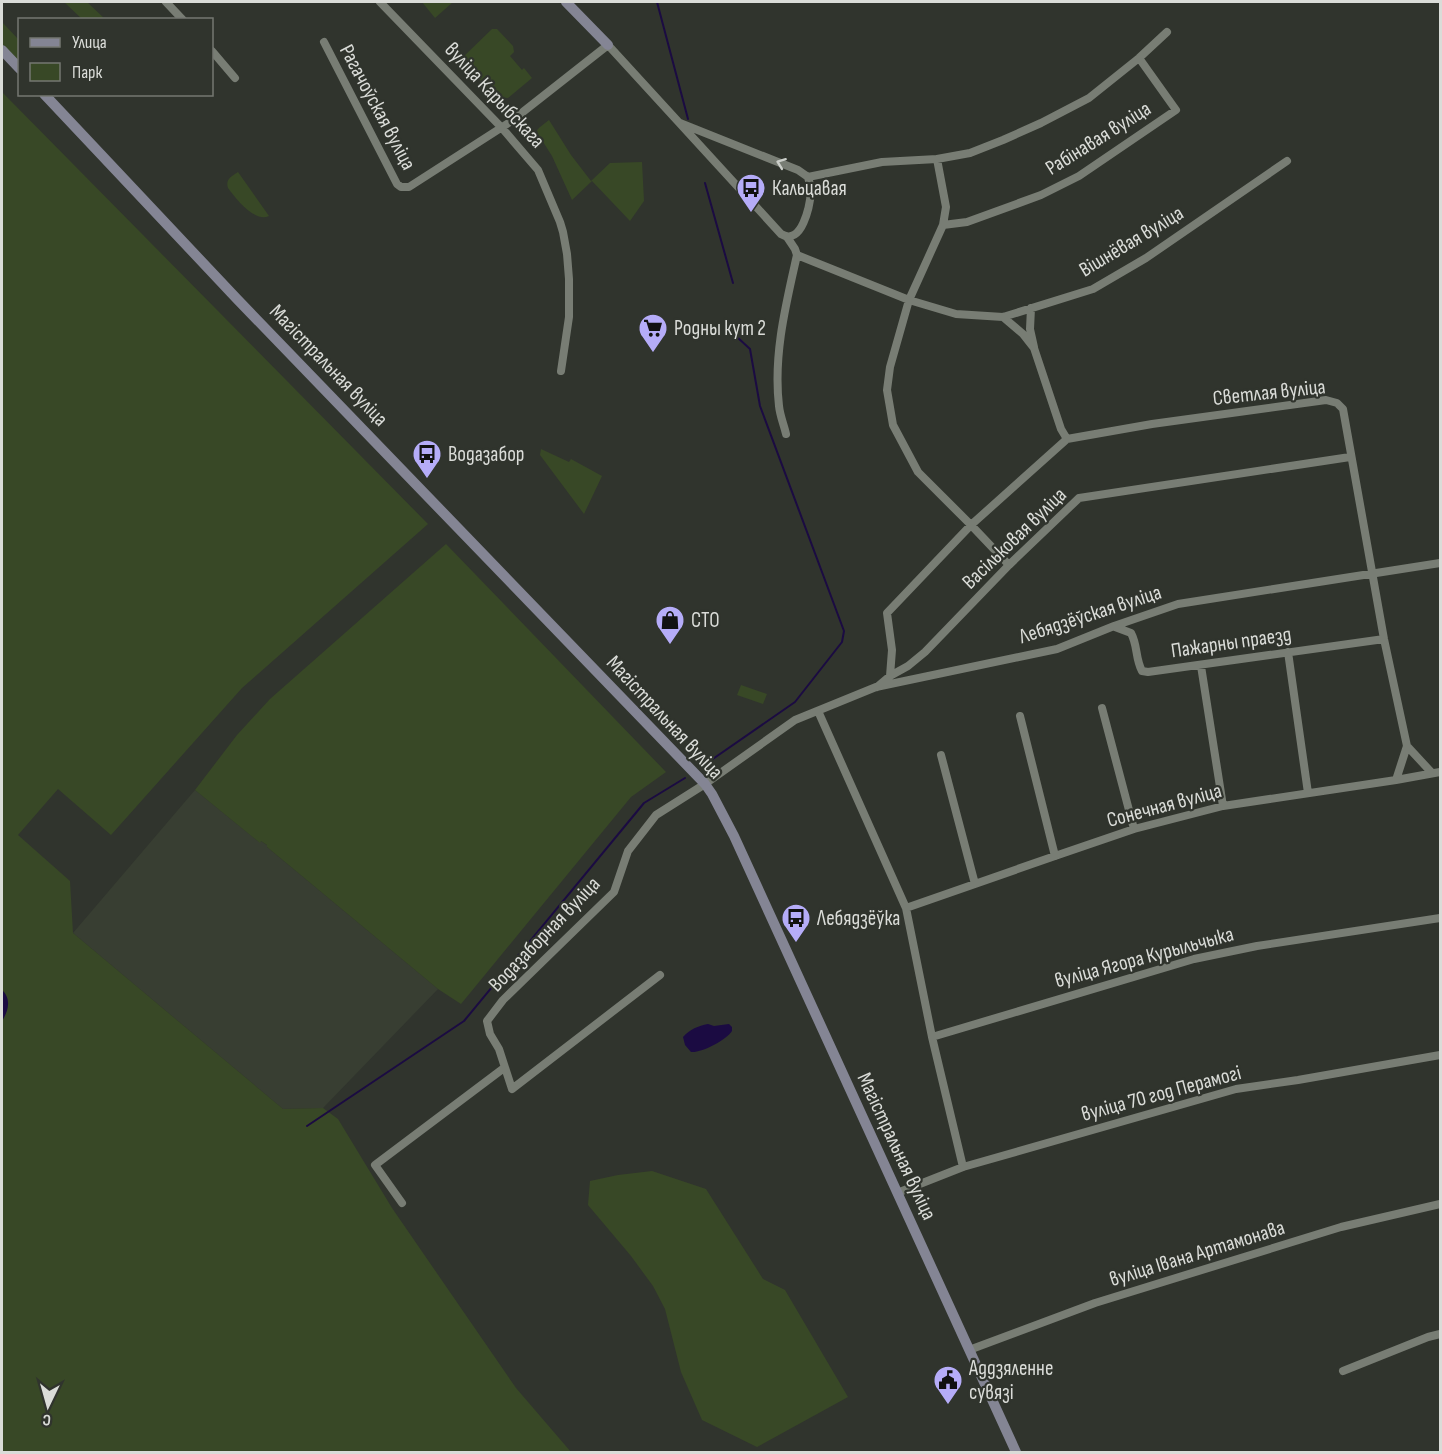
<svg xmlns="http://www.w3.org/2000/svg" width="1442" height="1454" font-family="'Sofia Sans Condensed',sans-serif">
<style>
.built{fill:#383e32}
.green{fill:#384826}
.water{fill:#1b0b42}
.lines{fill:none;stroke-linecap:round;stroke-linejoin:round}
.stream{stroke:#1b0b42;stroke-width:2}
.street{stroke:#787d74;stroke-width:8}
.secondary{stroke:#848594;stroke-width:10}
.oneway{stroke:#cbcec9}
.labels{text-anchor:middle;stroke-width:4.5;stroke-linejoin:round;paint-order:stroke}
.street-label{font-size:21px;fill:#dadcd8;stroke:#30342d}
.poi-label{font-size:21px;fill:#dadcd8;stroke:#30342d;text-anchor:start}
</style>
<rect width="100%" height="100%" fill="#30342d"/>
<path class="built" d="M195,790L259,842L261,841L268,846L267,847L438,989L323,1108L283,1109L73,933Z"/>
<path class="green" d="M64,2H87L105,19H82Z
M422,2H453L435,18Z
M2,22L19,40V64L2,46Z
M492,29H497L513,46L514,52L510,56L522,70L524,68L532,78L508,98L497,97L460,60Z
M2,92L428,524L242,688L111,835L58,789L18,835L70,881L73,933L283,1109L323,1108L338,1119L392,1208L516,1388L571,1452H2Z
M549,120L571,155L591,181L610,163L642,162L644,201L630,221L592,181L572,200L552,156L538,134L537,130L540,127Z
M238,172L269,216C255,223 236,199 228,188C225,179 232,176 238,172Z
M541,449L569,462L571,459L602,476L584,514L540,455Z
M446,544L666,772L631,797L461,1004L438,989L267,847V845L261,841L260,843L195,790L237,735L270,699Z
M741,685L767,694L763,704L737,695Z
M652,1171L706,1189L763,1279L785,1290L848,1397L757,1447L702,1420L681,1372L665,1309L653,1286L631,1256L588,1205L590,1181L618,1175Z"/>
<path class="water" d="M2,990C12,999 8,1012 2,1021Z
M708,1024L714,1026L729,1024L732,1027V1031C726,1040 702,1053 691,1052L685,1045L683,1037C690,1029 698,1026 708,1024Z"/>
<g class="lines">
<path class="stream" d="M657,2L688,119
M705,183L733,283
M707,763L795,702L842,642L844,631L760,406L750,349L737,337
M307,1126L464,1021L644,803L685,778"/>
<path class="street" d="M166,2L183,20
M380,2L502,128L538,170L560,222L563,232L567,254L569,279V317L561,371
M324,42L397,184L401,187H409L510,122L608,45L781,234C802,247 810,205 811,191C811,186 809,182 808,177L798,170L680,123
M212,51L235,78
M937,159L946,207L943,225L909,300L890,367L887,390L893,425L918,472L971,525L1009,565
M808,177L882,162L937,159L970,153L1003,140L1041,123L1089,98L1139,58L1167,32
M943,225L967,222L1041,195L1079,176L1176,110L1139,58
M787,237L795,249L797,255
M797,255L909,300L956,314L1003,317L1093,289L1146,258L1287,161
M1031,308L1030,329L1034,347
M1003,317L1023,334L1034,348L1061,429L1067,439
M786,434C784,425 780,416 779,406C773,355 786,304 797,255
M1115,627L1131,633C1138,646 1135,658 1142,671L1148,672L1384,639
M1288,652L1308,793
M1201,666L1223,806
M890,676L892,650L887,613L971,525L1067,439L1152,424L1326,400L1337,403L1343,409L1384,639L1407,746L1396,780
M877,687L890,676L908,666L925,652L1009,565L1079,498L1350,457
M1102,708L1134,829
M818,711L906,908L932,1037L963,1167
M1020,716L1055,856
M1407,746L1432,773
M941,755L975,884
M906,908L1055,856L1134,829L1223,806L1396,780L1440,772
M660,975L512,1089L499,1049L490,1034L487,1021L503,1000L614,892L628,851L656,815L705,784L795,720L876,687L1057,649L1114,626L1178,604L1440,563
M932,1037L1194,959L1257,946L1440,918
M897,1193L963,1167L1236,1089L1298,1080L1440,1055
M402,1203L375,1165L504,1068
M969,1350L1095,1303L1341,1227L1440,1204
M1343,1371L1428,1337L1440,1334"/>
<path class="secondary" d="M566,2L608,45
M2,50L20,69
M44,94L237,299L705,784L712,794L734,836L1016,1452"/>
</g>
<defs><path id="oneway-chevron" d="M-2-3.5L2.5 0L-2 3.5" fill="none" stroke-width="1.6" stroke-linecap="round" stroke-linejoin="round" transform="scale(1.5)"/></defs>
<use class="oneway" href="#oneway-chevron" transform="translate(781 163) rotate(-159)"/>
<defs>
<g id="bus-pin" transform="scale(1.5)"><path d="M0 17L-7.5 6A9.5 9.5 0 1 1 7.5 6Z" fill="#b5acf8" stroke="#30342d"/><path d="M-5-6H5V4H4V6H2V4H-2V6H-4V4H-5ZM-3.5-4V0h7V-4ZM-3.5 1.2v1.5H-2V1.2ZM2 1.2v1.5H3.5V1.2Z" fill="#111"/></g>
<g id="supermarket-pin" transform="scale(1.5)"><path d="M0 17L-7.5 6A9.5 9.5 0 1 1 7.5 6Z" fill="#b5acf8" stroke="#30342d"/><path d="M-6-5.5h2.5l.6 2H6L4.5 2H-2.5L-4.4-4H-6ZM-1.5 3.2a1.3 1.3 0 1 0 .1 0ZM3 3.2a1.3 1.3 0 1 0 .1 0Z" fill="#111"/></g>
<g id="shop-pin" transform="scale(1.5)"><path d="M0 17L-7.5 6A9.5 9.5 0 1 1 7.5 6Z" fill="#b5acf8" stroke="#30342d"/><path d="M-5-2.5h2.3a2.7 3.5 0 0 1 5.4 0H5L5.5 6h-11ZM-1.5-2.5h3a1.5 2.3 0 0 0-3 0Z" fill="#111"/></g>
<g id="civic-pin" transform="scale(1.5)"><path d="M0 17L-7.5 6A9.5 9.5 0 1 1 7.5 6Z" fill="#b5acf8" stroke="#30342d"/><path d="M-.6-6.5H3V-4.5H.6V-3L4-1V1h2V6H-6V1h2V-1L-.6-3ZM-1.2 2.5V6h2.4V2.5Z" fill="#111"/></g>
</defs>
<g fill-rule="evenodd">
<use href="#bus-pin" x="751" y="188"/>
<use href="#supermarket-pin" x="653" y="328"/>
<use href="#bus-pin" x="427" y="454"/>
<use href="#shop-pin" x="670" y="620"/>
<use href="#bus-pin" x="796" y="918"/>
<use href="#civic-pin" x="948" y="1380"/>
</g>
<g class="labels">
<g class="street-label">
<text transform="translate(495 95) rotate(47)" y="7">вуліца Карыбскага</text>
<text transform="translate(378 107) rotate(62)" y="7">Рагачоўская вуліца</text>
<text transform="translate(1098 138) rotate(-32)" y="7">Рабінавая вуліца</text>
<text transform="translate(1131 241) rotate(-31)" y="7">Вішнёвая вуліца</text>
<text transform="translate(329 365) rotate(46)" y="7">Магістральная вуліца</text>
<text transform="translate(1269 392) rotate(-6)" y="7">Светлая вуліца</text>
<text transform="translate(1014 538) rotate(-44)" y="7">Васільковая вуліца</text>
<text transform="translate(1090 614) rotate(-18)" y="7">Лебядзёўская вуліца</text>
<text transform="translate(1231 642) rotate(-8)" y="7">Пажарны праезд</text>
<text transform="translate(665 717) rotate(47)" y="7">Магістральная вуліца</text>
<text transform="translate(1164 805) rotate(-15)" y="7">Сонечная вуліца</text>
<text transform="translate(544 934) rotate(-46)" y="7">Водазаборная вуліца</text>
<text transform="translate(1144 957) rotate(-15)" y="7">вуліца Ягора Курыльчыка</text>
<text transform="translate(1161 1093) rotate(-15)" y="7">вуліца 70 год Перамогі</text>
<text transform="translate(897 1146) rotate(65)" y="7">Магістральная вуліца</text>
<text transform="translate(1197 1253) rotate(-17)" y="7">вуліца Івана Артамонава</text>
</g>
<g class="poi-label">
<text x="772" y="195">Кальцавая</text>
<text x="674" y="335">Родны кут 2</text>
<text x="448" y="461">Водазабор</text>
<text x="691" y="627">СТО</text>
<text x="817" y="925">Лебядзёўка</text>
<text x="969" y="1375">Аддзяленне<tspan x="969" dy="24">сувязі</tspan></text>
</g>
</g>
<rect width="1442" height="1454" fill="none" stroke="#dadcd8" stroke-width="6"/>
<rect x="18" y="18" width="195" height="78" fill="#30342d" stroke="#747771" stroke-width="1.5"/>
<rect x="30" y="38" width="30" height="9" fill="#848594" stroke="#747771" stroke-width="1.5"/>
<text x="72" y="48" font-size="18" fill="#dadcd8">Улица</text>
<rect x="30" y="63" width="30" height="18" fill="#384826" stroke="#747771" stroke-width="1.5"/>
<text x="72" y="78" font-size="18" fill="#dadcd8">Парк</text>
<g transform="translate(48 1406) rotate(185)" stroke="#30342d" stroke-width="4.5" paint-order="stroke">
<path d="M0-4.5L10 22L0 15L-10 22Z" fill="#dadcd8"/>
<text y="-9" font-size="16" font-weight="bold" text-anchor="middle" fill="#dadcd8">С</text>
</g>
</svg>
